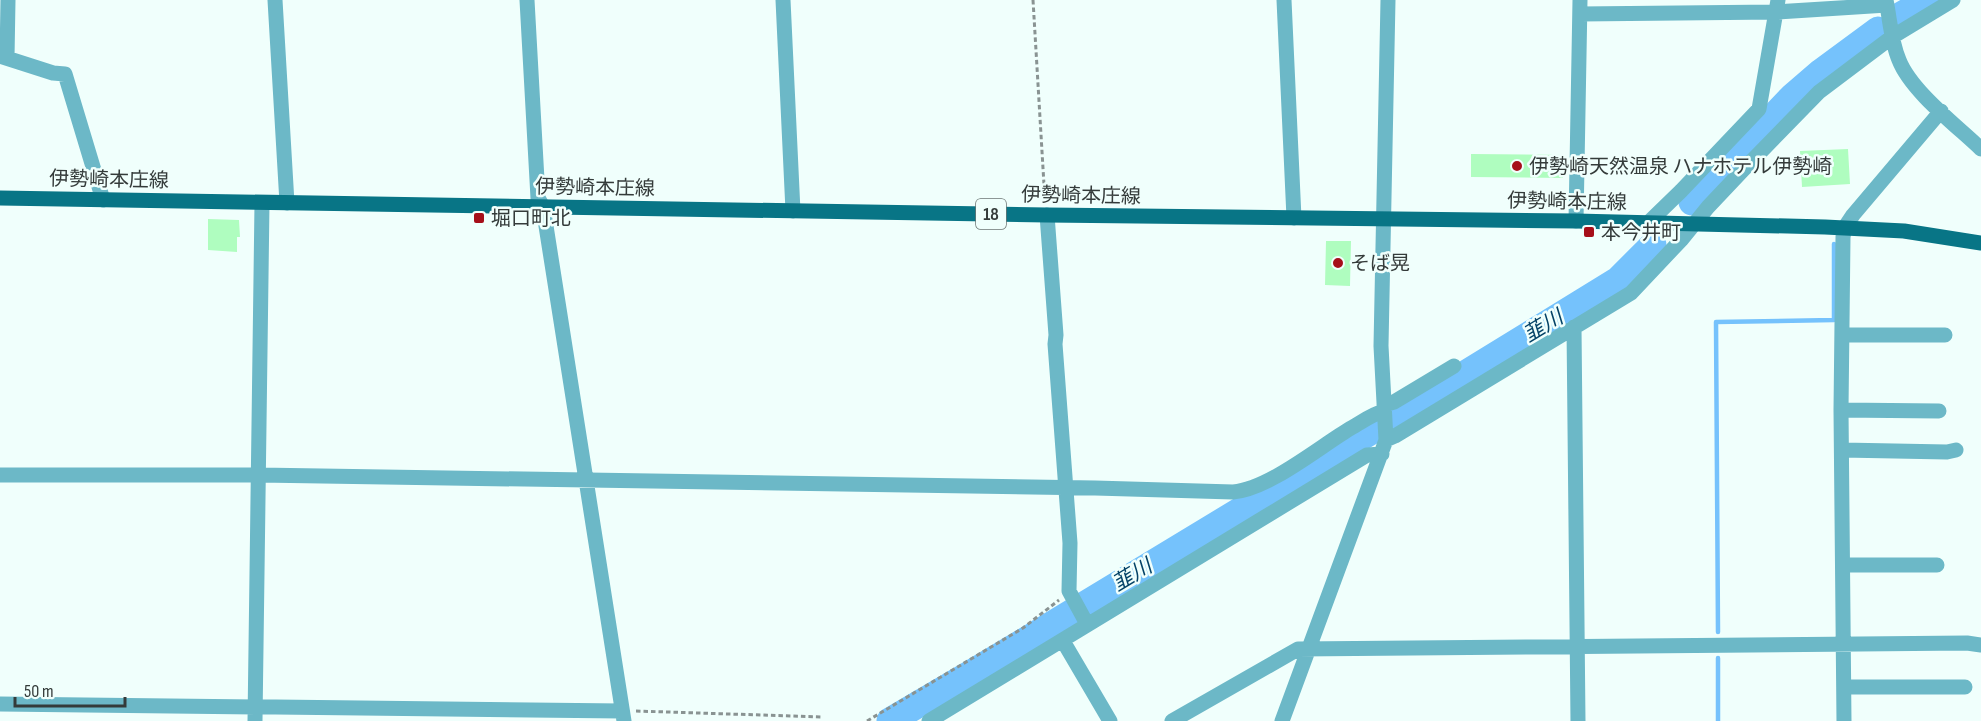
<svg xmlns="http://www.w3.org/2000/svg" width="1981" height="721" font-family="'Sofia Sans Condensed','Noto Sans JP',sans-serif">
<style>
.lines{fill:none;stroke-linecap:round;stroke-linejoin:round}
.stream{stroke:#75c2fc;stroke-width:4.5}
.river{stroke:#75c2fc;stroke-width:27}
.building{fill:#affdbf}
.path{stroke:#899392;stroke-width:3;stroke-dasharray:4.5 3;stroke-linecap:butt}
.minor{stroke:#6cb8c7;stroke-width:15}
.major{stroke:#087586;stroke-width:15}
.poi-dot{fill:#a60f1a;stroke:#f0fffc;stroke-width:2}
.labels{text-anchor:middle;stroke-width:5;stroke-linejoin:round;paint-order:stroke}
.shield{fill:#f0fffc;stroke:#6c7674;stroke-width:1.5}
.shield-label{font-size:18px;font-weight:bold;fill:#343b3a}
.poi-label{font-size:20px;fill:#343b3a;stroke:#f0fffc;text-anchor:start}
.street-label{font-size:20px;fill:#343b3a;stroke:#f0fffc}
.water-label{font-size:21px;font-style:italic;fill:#034267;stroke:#f0fffc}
</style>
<rect width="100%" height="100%" fill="#f0fffc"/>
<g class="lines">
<path class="stream" d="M1718,632L1716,322L1834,320V244
M1718,658V721"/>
<path class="river" d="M1898,17L1927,0
M1692,202L1792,97L1821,72L1878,30
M1395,417L1618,280L1653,245
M890,721L970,674L1375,429"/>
</g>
<path class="building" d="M1848,149L1850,184L1802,187L1800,151Z
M1471,154L1565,155L1563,178L1471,177Z
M208,219L239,220L240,237H237V252L208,250Z
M1326,241H1351L1350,286L1325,285Z"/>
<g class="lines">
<path class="path" d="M1033,0L1045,202
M636,711L823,717
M867,721L1023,628L1059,600"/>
<path class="minor" d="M275,0L287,203
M527,0L538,198L543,207L624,721
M783,0L793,211
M1284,0L1294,218
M1886,0C1890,20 1891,41 1899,60C1911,91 1957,126 1981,149
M1580,14L1776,12L1887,5
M0,56L53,73L65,74L103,200
M7,58L8,0
M1047,215L1056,335L1055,344L1070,543L1069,591L1087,624
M1576,221L1580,0
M1647,224L1681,191L1759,109L1778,0
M1574,327L1578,721
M1843,335H1945
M1384,405L1394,402L1454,366
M1841,410L1939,411
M1386,440L1395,436L1631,293L1682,239L1708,207L1742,171L1819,92L1892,37L1953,0
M1842,450L1947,452L1956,450
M0,475H259L1095,488L1233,492C1269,489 1319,447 1351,428C1362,422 1372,414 1384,411
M1843,565H1937
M1063,641L1110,721
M1844,687H1965
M0,704L622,711
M255,721L262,203
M929,721L1367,455L1382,454
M1172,721L1298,649L1967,643L1981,645
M1282,721L1386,440L1381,346L1388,0
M1844,721L1841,410L1843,237L1845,227L1853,215L1941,111"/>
<path class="major" d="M0,198L1047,215L1576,221L1825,227L1904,231L1981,243"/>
</g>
<g class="poi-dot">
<circle cx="1517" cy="166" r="6"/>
<rect x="473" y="212" width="12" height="12" rx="3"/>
<rect x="1583" y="226" width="12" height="12" rx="3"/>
<circle cx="1338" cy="263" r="6"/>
</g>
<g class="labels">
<rect class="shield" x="976" y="199" width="30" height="30" rx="4.5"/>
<g class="shield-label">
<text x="991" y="220">18</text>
</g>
<g class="poi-label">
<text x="1529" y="173">伊勢崎天然温泉 ハナホテル伊勢崎</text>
<text x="491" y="225">堀口町北</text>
<text x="1601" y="239">本今井町</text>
<text x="1350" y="270">そば晃</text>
</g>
<g class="street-label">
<text transform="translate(109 179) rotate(1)" y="7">伊勢崎本庄線</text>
<text transform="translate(595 187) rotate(1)" y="7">伊勢崎本庄線</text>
<text transform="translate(1081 195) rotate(1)" y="7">伊勢崎本庄線</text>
<text transform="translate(1567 201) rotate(1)" y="7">伊勢崎本庄線</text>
</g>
<g class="water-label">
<text transform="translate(1543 326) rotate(-31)" y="7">韮川</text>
<text transform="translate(1132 575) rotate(-31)" y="7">韮川</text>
</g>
</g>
<path d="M15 697v9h110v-9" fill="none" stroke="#343b3a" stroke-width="3"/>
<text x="24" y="697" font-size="18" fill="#343b3a" stroke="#f0fffc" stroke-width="4.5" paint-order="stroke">50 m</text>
</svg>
